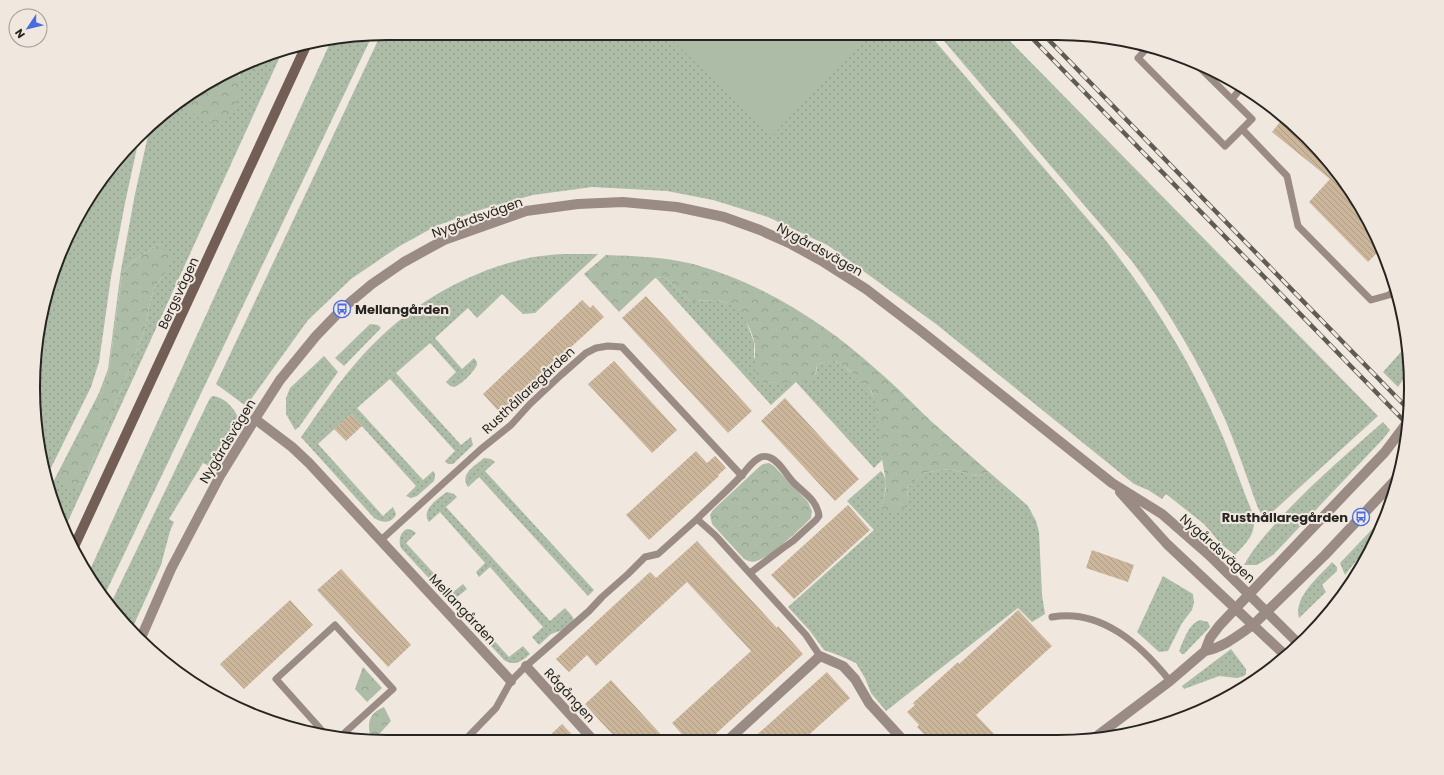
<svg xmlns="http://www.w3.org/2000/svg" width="1444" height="775" font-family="Poppins,sans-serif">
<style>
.grass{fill:url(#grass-dots);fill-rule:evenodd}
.forest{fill:url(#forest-crowns)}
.pitch{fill:#acbca6}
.building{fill:url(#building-back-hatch)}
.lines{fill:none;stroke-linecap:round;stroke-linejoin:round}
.service{stroke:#9a8b85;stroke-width:7}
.minor{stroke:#9a8b85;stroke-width:10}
.tertiary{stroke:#9a8b85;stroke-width:10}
.secondary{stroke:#735e56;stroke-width:10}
.rail-casing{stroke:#5f5c56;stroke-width:4.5}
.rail{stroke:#f0e8df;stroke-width:3;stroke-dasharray:9;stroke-linecap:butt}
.labels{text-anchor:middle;stroke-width:4;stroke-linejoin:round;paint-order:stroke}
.street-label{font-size:13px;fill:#272521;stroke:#f0e8df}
.poi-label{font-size:13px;font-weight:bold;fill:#272521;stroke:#f0e8df;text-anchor:start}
.rim{fill:none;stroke:#272521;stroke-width:2}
</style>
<defs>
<pattern id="grass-dots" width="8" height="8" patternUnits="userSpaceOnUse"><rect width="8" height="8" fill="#acbca6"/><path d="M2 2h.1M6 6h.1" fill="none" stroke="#94a18f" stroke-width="1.8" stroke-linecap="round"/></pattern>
<pattern id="forest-crowns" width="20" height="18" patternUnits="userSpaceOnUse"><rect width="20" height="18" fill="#acbca6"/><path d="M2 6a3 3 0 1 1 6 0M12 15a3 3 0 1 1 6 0" fill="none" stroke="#94a18f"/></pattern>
<pattern id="building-back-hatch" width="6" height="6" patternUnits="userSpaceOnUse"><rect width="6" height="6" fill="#cbb69b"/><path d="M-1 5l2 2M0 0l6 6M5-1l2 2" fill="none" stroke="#ae9c85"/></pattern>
</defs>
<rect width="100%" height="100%" fill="#f0e8df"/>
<path class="grass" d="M388,33L929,34L1103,237C1149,295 1186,353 1216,421C1230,451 1240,483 1253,514C1257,535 1247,541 1235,555L1221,544L1204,524L1166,494L1162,499L1148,490L1134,484L936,324L829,246L768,217L713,200L667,191L592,187L533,195L483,209L436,226L398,247L351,279L308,320L246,406L216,384L381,34Z
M938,34H1003L1378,416L1267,517L1262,515L1258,508C1247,478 1237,447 1224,417C1199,362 1167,308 1131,260Z
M372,36L105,594L89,572L330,43Z
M283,50L64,530L49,490L99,393L108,369L121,270L135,194L149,131L172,106L183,100L190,111L240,76L239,70L273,52ZM163,244L166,273L154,288L149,306L145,329L87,475L77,488L101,394L109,370L122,274L133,261L157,245Z
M138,143L125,203L111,277L99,362L91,387L45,480L34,411L45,296L93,191Z
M563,254H598L535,313L523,314L502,294L477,318L468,308L435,338L462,369L474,358C476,361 477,361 477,364C476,370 460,386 454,387C451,387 448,384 446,382L456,372L430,343L396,373L461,445L471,437L473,445L453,464H448L445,461L455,451L390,379L357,408L423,480L433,471C436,474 435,477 434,481L417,496L411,498L406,496L416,486L351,414L318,444L383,516L393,507L396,514C392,524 382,523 374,518L301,437C318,413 335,387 355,364C398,313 459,274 524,259C536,256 550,255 563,254Z
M665,277L690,301L718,300L736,307L746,321L754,342V357L765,383L781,382L816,374L817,365C823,363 829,360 835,361C841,362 869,387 872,393C881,413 879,439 882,460L874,468L796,382L771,405L656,278Z
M370,324L378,325L381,328L344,366L335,358Z
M1408,344L1409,371L1398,387L1383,372Z
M324,356L338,372L299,427L295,430L286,414V398L290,388Z
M212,396C222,395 237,410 238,419L209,466L203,463L169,519L174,522L170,531L161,565L131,631L111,603L209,400Z
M1383,422L1390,430L1383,439L1273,555L1257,565H1244C1255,545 1269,531 1284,514C1315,481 1349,452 1383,422Z
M484,458L491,459L495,462L485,471L594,590L588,596L479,477L468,487C459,474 475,466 484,458Z
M948,469L978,476L989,472L1028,506L1036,521L1039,532L1042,595L1045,614L1032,622L1018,608L886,711L871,693L865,678L856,663L838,655L824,650L810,631L788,607L874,530L847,501L881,471C890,482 884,496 881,508L908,499L907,488L924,473Z
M447,492L454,494L457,497L446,507L550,621L565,608L572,616L574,620L563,630L551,634L539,645L532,637L543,627L490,567L479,577L476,572L485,563L440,512L429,522C420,511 438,498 447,492Z
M1378,523L1381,526L1379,532L1345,575L1340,563Z
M407,529L412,530L416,533L406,543L452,593L463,584L467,589L456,598L509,657L523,646L530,654C522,661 515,667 504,660L401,548C398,541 400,532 407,529Z
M1332,562L1337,567V571L1322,585L1326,592L1299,618C1293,597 1320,576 1332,562Z
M1163,576L1193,594L1194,603L1192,610L1182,623L1168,651L1159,652L1137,632Z
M1200,620L1208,622L1210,627L1184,654H1182L1179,651L1180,649C1184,639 1189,624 1200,620Z
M1231,649L1246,669V674L1244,676L1237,678L1219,676L1184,689L1182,686Z"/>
<path class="forest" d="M239,70C241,86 239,112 224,121C214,127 197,118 190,111C187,108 185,103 183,100Z
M163,244L172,257L166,273L154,288L149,306L145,329L87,475L77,488H69L62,482L61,472L101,394L109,370L122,274L133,261L157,245Z
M606,255C634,256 665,257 693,264C762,283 824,322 877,370C896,386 914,405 932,422C951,439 970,455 989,472L978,476L948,469L924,473L907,488L908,499L904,510L894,515L881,508L886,489L885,476L879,442L878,415L872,392L849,370L836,361L825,362L817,365L814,381L765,383C748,370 758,358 754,341C750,325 741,310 726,303C723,302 720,300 717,300C709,300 699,301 690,301L665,277L655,278L619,312L584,274Z
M769,463L774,466L808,502L812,511L811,518C800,529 771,557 756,561C752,563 749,561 744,559L712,524L710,515L713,510L759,467L763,464Z
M363,667L382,688L367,702L355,689Z
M384,707L391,721L373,741L371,739C367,723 368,714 384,707Z"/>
<path class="pitch" d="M664,33L868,34L773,135Z"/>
<path class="building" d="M1284,117L1323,154L1364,210L1381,249L1368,262L1309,202L1330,179L1272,132Z
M646,296L752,411L728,433L622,318Z
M582,300L590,308L593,305L604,317L547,369L550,373L503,416L483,394Z
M614,361L677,430L652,453L588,384Z
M785,398L859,479L835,501L761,421Z
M351,414L362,426L346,441L334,429Z
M696,451L707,463L715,456L726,468L718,475L719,476L649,540L626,515Z
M848,505L870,530L794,599L771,575Z
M697,541L777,628L778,626L803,654L709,740H687L672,723L751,651L687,582L596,666L587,655L569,672L556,659L650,572L656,578Z
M1092,550L1134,565L1128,582L1086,568Z
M341,569L411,645L388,667L317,590Z
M290,600L313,625L244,689L220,664Z
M1018,610L1052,646L976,715L999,739H929L917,727L919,725L907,712L915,705L913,703L958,662L959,664Z
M827,672L850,698L803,740H751Z
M611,680L666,740H618L600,721L585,704Z
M562,724L578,741H544Z"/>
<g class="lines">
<path class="service" d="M1149,46L1138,58L1225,146L1252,119L1194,62
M1232,99L1242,87
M1242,129L1287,176L1298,226L1371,300L1389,295L1396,289
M381,540L481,449L511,425L530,404L561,375L586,353L596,348L608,346L622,347L742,476
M750,573L783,548L793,541L816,520L819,516C817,500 804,493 794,483C786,475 781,463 771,458C767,456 762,456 759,458C751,462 747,470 741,476C727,491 712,504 697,519L715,535L806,635L820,656
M1052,617C1101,608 1141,645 1170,681
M326,735L276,679L335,625L393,689L340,737
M464,741L496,708L511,681L526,666L589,611L602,597L628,574L645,557L658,554L697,519"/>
<path class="minor" d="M255,419L292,447L309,463L511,681
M1205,651C1224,647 1237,636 1253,625
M526,666L594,741
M1093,739L1170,681L1205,651L1210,638L1219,626L1235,609
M728,740L820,656L843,666L855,679L869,703L903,740"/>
<path class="tertiary" d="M1120,492L1167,544L1285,655
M1235,609L1385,452L1409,420
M1253,625L1325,555L1400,475
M140,640L171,569L202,510L220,476L255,419L280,380L316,336L342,309L372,284L404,262L444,240L526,211L578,204L623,202L677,207L724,217L760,230L791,244L822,261L866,289L921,331L1112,483L1162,514L1209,555L1298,643"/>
<path class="secondary" d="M73,549L306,46"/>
<g class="rail-casing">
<path id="rail" d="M1028,34L1408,425
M1043,34L1410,411"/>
</g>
<use href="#rail" class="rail"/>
</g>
<defs>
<g id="bus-ring" transform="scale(0.9)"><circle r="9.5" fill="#f0e8df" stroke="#4a6cdf" stroke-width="1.5"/><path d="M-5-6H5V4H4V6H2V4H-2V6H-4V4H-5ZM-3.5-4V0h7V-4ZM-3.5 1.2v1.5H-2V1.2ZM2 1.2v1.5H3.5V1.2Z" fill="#4a6cdf"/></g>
</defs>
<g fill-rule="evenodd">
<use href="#bus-ring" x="342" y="309"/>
<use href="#bus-ring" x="1361" y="517"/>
</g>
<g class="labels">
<g class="street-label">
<text transform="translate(477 217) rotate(-20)" y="5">Nygårdsvägen</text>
<text transform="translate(820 249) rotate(29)" y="5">Nygårdsvägen</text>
<text transform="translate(178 293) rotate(-65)" y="5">Bergsvägen</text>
<text transform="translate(528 390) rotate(-43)" y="5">Rusthållaregården</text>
<text transform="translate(227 441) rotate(-59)" y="5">Nygårdsvägen</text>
<text transform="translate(1218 548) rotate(42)" y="5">Nygårdsvägen</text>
<text transform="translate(463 609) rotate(47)" y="5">Mellangården</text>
<text transform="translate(570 695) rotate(48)" y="5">Rågången</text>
</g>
<g class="poi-label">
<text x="355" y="314">Mellangården</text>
<text x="1348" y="522" text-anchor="end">Rusthållaregården</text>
</g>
</g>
<path d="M0 0H1444V775H0ZM387 40H1057A347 347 0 0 1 1404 387V388A347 347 0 0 1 1057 735H387A347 347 0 0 1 40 388V387A347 347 0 0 1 387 40Z" fill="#f0e8df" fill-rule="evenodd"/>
<path class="rim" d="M387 40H1057A347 347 0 0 1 1404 387V388A347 347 0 0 1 1057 735H387A347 347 0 0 1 40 388V387A347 347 0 0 1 387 40Z"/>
<g transform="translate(28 28) rotate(235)"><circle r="19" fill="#f0e8df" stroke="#a09a93"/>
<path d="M0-3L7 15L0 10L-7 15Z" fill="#4a6cdf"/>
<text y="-6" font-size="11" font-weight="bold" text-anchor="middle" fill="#272521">N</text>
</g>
</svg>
